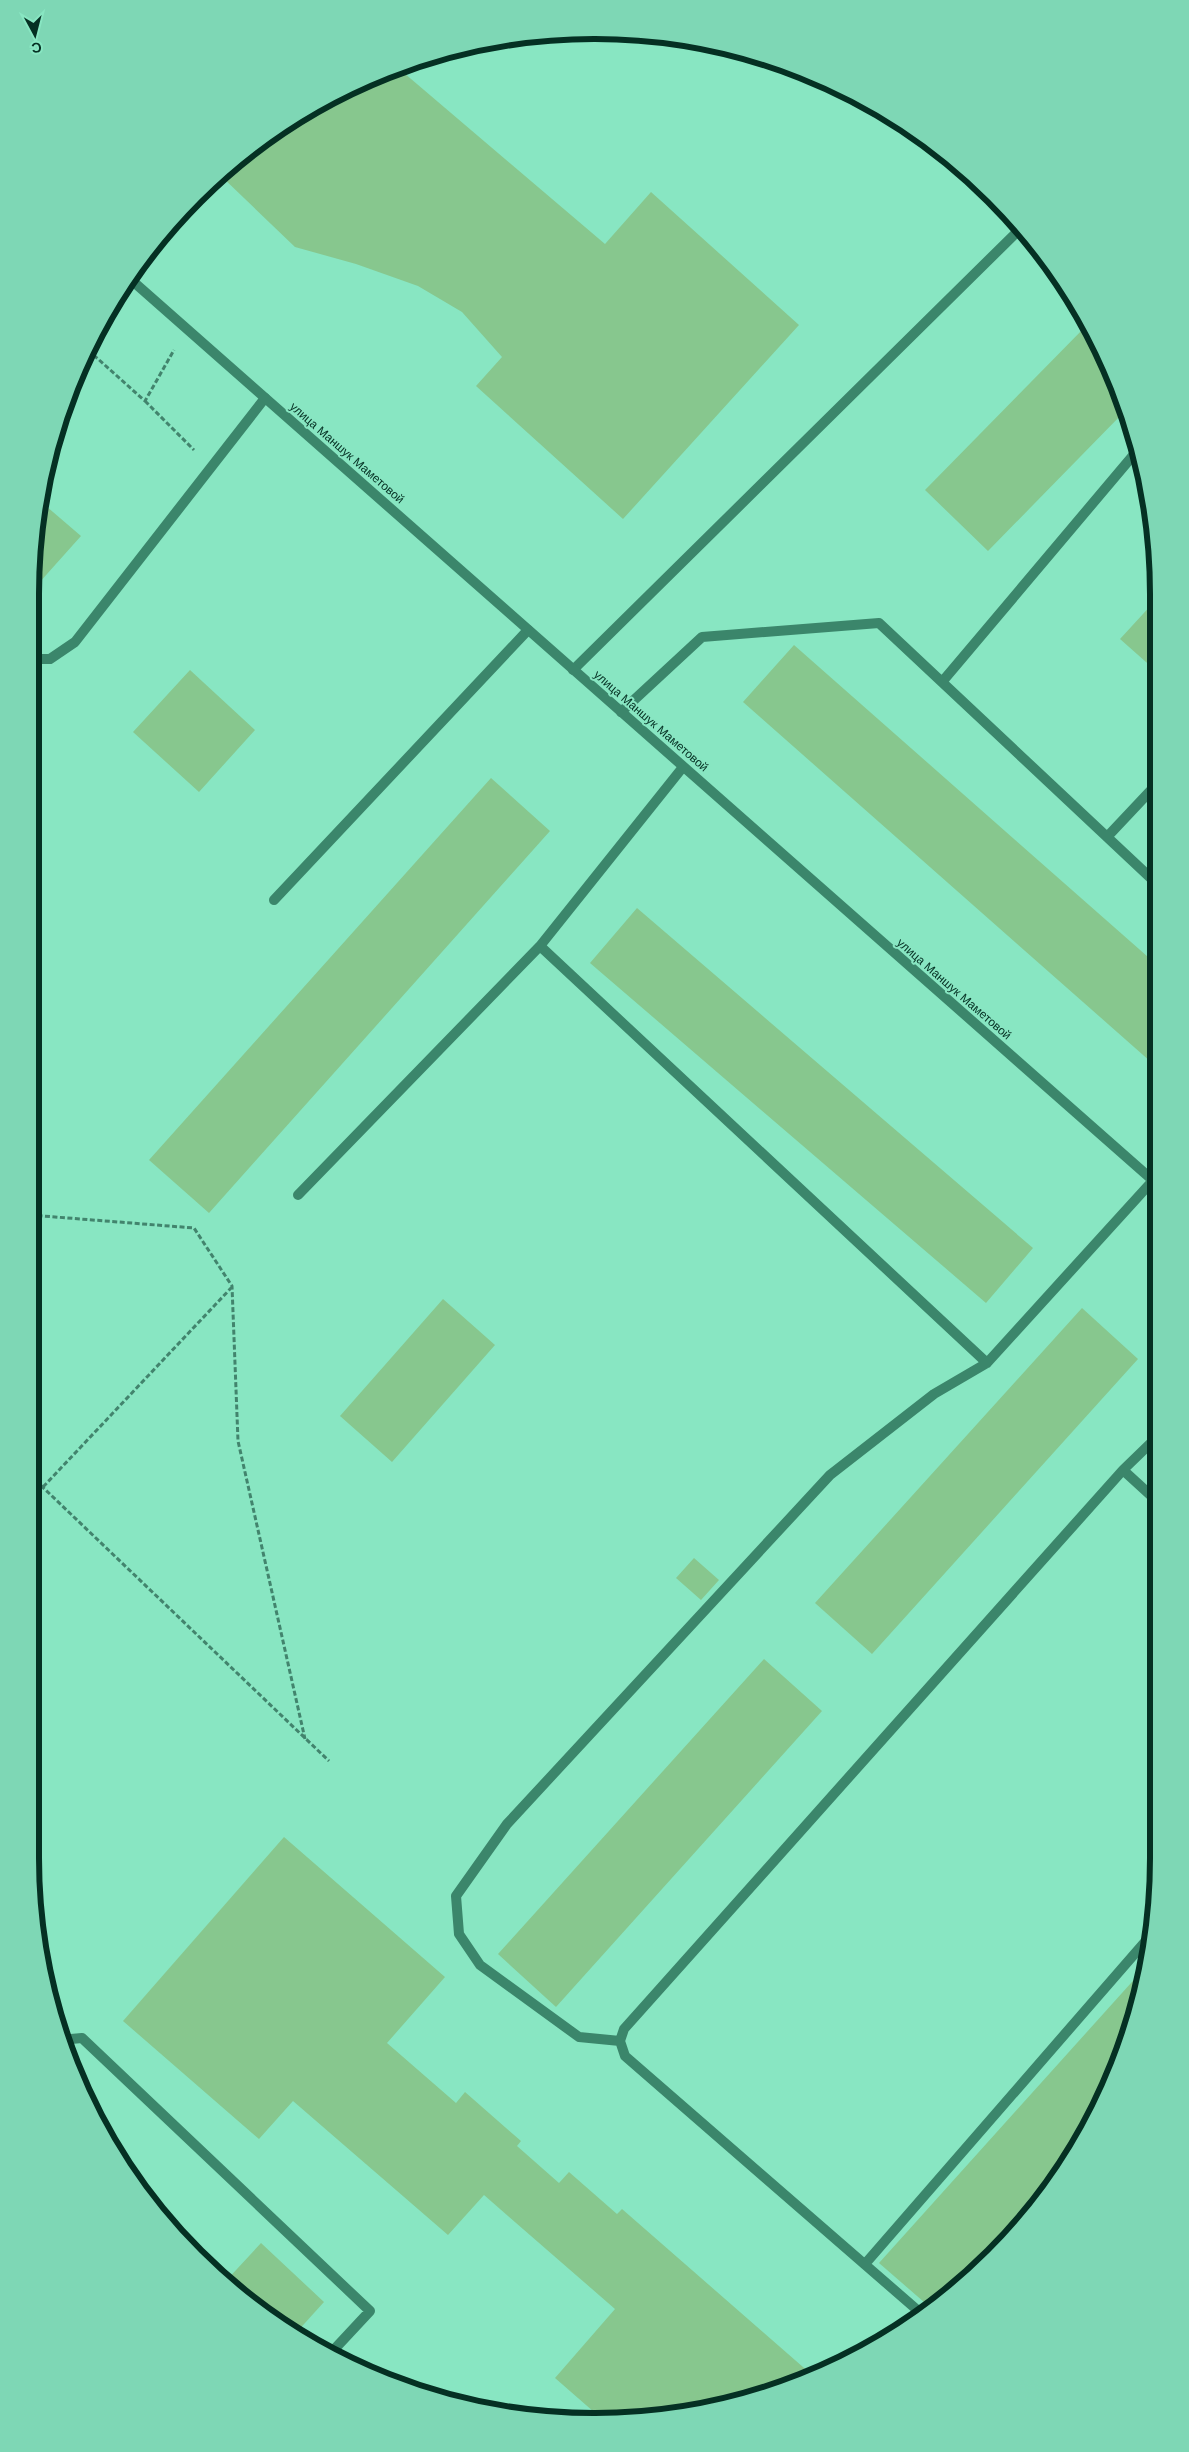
<svg xmlns="http://www.w3.org/2000/svg" width="1189" height="2452" font-family="Arial,sans-serif">
<style>
.building{fill:#87c78e}
.lines{fill:none;stroke-linecap:round;stroke-linejoin:round}
.path{stroke:#42846d;stroke-width:3;stroke-dasharray:5 2.5;stroke-linecap:butt}
.lane{stroke:#3b866b;stroke-width:10}
.street{stroke:#3b866b;stroke-width:10}
.labels{text-anchor:middle;stroke-width:4;stroke-linejoin:round;paint-order:stroke}
.street-label{font-size:12px;fill:#053023;stroke:#88e6c2}
.rim{fill:none;stroke:#053023;stroke-width:6}
</style>
<rect width="100%" height="100%" fill="#88e6c2"/>
<path class="building" d="M397,67L605,244L651,192L799,325L623,519L476,386L502,357L462,312L418,286L356,264L295,247L220,175L281,125L379,73Z
M1086,326L1116,379L1125,411L988,551L925,490Z
M39,500L81,536L30,593L34,556Z
M1154,602L1155,638V670L1120,639Z
M794,645L1156,964V1057L1151,1062L743,702Z
M190,670L255,730L199,792L133,732Z
M491,778L550,831L209,1213L149,1160Z
M637,908L1033,1248L986,1303L590,963Z
M443,1299L495,1345L392,1462L340,1416Z
M1082,1308L1138,1359L872,1654L815,1603Z
M694,1558L719,1580L701,1600L676,1578Z
M764,1659L822,1711L556,2007L498,1954Z
M284,1837L445,1977L387,2043L456,2103L465,2092L521,2141L517,2146L559,2183L569,2172L617,2214L622,2209L811,2374L808,2377L741,2403L668,2417L602,2419L555,2378L615,2309L484,2195L448,2235L293,2101L259,2139L123,2021Z
M1149,1963L1116,2074L1064,2171L989,2261L932,2309L879,2263Z
M261,2243L324,2302L295,2334L224,2283Z"/>
<g class="lines">
<path class="path" d="M88,350L145,401L174,350
M145,401L194,450
M30,1215L194,1228L232,1286L238,1441L305,1739
M30,1475L329,1761
M30,1494L43,1487L232,1287
M52,2010L58,2015"/>
<path class="lane" d="M30,659H50L75,642L265,398
M573,670L1020,229
M942,682L1136,452
M621,712L702,637L879,623L1155,882
M683,767L540,946L987,1363
M1107,837L1155,786
M274,900L528,630
M298,1195L540,946
M1123,1470L1158,1502
M60,2040L82,2038L370,2311L329,2355
M620,2041L579,2037L480,1965L459,1934L456,1896L507,1824L830,1475L934,1394L987,1363L1157,1176
M865,2264L1151,1935
M923,2315L625,2056L620,2041L624,2029L1123,1470L1157,1437"/>
<path class="street" d="M128,277L1157,1184"/>
</g>
<g class="labels">
<g class="street-label">
<text transform="translate(347 453) rotate(41)" y="4">улица Маншук Маметовой</text>
<text transform="translate(651 721) rotate(41)" y="4">улица Маншук Маметовой</text>
<text transform="translate(954 989) rotate(41)" y="4">улица Маншук Маметовой</text>
</g>
</g>
<path d="M0 0H1189V2452H0ZM594 39H595A555 555 0 0 1 1150 594V1858A555 555 0 0 1 595 2413H594A555 555 0 0 1 39 1858V594A555 555 0 0 1 594 39Z" fill="#7ed7b5" fill-rule="evenodd"/>
<path class="rim" d="M594 39H595A555 555 0 0 1 1150 594V1858A555 555 0 0 1 595 2413H594A555 555 0 0 1 39 1858V594A555 555 0 0 1 594 39Z"/>
<g transform="translate(35 35) rotate(173)" stroke="#88e6c2" stroke-width="4" paint-order="stroke">
<path d="M0-4L9 19L0 12L-9 19Z" fill="#053023"/>
<text y="-8" font-size="14" font-weight="bold" text-anchor="middle" fill="#053023">С</text>
</g>
</svg>
